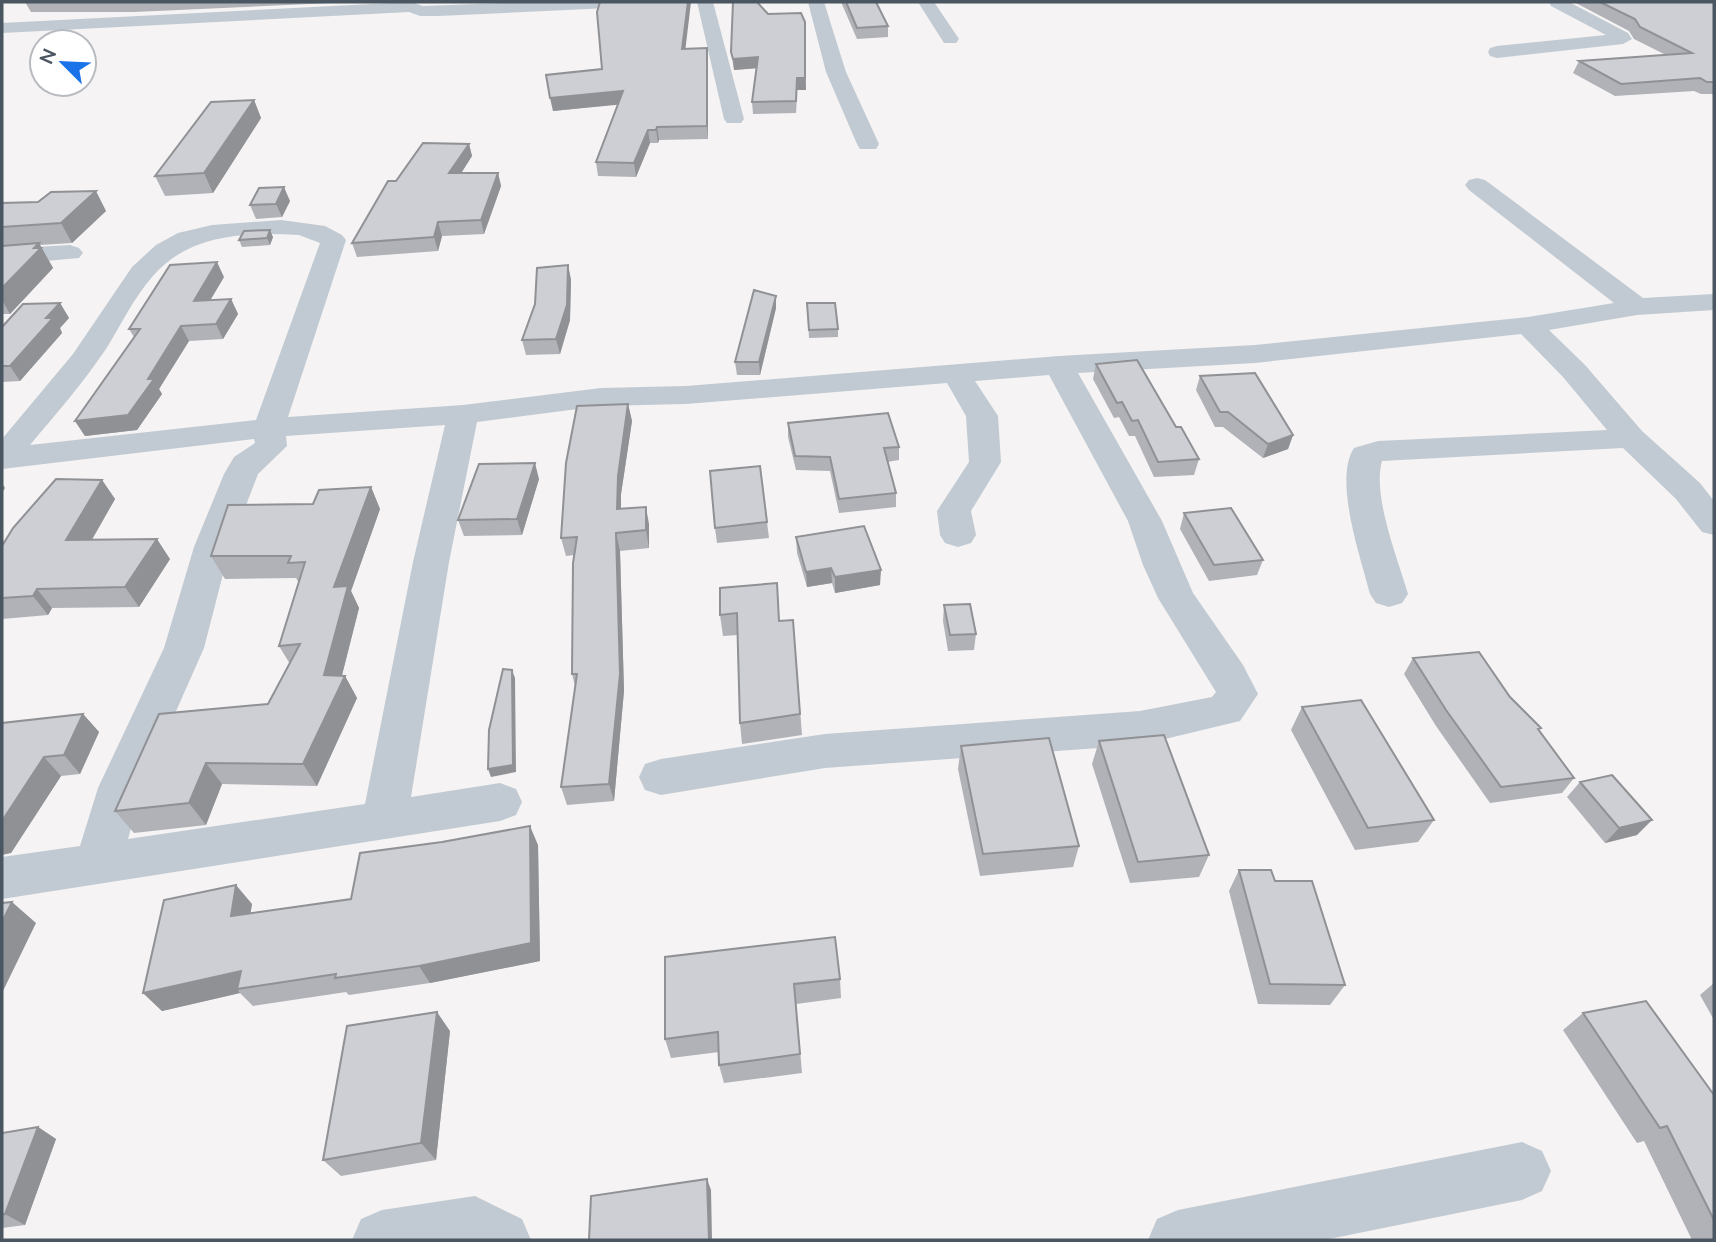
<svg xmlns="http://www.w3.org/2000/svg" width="1716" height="1242" font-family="Mulish,sans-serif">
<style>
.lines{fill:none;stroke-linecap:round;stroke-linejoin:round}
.minor{fill:#c1cad2;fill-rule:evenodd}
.wall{fill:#b0b2b7}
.shaded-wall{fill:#909195}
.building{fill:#cdcfd5;stroke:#909195;stroke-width:2}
</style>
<rect width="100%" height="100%" fill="#f5f3f3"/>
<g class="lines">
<path class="minor" d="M411,2L423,6L527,2H638L630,7L438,16H420L409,12L2,33V23Z
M697,2H713L744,119L741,123H727L724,119Z
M808,2H824L846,72L879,144L876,149H860L857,144L826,72Z
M918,2H934L959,39L956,43H944Z
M1549,2H1569L1628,33L1632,39L1623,44L1497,58L1490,56L1488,52L1490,48L1497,46L1606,35L1551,6Z
M1477,178L1485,180L1643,298L1714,294V310L1637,315L1549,330L1585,365L1642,431L1700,483L1714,501V535L1702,532L1676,499L1623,448L1382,461C1372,496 1398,559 1408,594L1402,603L1389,607L1376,603L1370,594C1361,558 1333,480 1354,448L1378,441L1607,430L1563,377L1521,334L1255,363L1078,373L1162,521L1193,593L1243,665L1258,694L1240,721L1140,745L825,768L661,795L645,790L639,777L645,764L661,759L825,734L1140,711L1212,697L1216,692L1158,598L1143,565L1128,521L1049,375L975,381L998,416L1001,462L971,511L976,535L971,543L958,547L945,543L940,535L937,511L969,462L966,416L947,383L686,404L601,406L477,422L449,562L411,797L500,783L516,789L522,802L516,815L500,821L2,899V857L80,846L98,788L164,648L194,547L224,474L234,457L255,443L254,439L2,469V439L73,354L132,267L156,245L178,233L212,225L281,220L325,226L342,235L346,240L288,417L463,405L601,388L686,386L1059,356L1255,345L1528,317L1614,303L1469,190L1465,185L1469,180ZM299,235L320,243L256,420L30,445C56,414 83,383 106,349C121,325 133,299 152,277C188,234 246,232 299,235ZM445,425L413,562L365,804L128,839L142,788L204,648L230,547L258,474L287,446L286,436Z
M70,245L79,248L83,253L79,258L2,265V249Z
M1522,1142L1542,1151L1551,1171L1542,1191L1522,1200L1324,1240H1148L1157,1219L1178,1210Z
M475,1196L522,1219L531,1240H352L361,1219L382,1210Z"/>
</g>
<path class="wall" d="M25,2H354L134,12H31Z
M841,2H876L888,26V37L857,39Z
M1574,2H1714V94H1701L1694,91L1615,96L1573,73L1579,61L1666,55L1634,39L1629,31Z
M685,49L708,60V139L659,140L658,143H650L636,177L598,176L596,162L618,104L553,111L602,69Z
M731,52L806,90H797L796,113L753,114L752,102L757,68L734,70Z
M254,100L261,118L213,193L165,196L155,176Z
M469,144L472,156L461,173H498L501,186L484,234L442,236L438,251L357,257L352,243L396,181Z
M290,201L282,217L256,219L250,205Z
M2,203L106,211L72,243L40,245L53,268L10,314H2Z
M273,237L270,245L242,247L239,240Z
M568,265L571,280L570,320L560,354L526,355L522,340Z
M224,277L210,300L231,299L238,314L223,339L189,341L159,389L162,394L137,430L85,436L75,421L134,337L129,329Z
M776,296V308L760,375H737L735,362Z
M60,303L69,318L60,328L62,333L20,381L2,382V327Z
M807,303L838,329V337L809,338Z
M1096,364L1176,427L1199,459L1194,475L1154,477L1135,436H1129L1119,417L1114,418L1093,379Z
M1200,376L1293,435L1288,449L1263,458L1223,427H1215L1196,390Z
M628,404L632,421L621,494V509L649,524V548L620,551L624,691L614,801L567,805L561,787L575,686L572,674L574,555L566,556L561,538Z
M788,423L899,447V460L887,462L896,493V507L839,513L830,471L796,470L788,437Z
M539,479L522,535L464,536L458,520Z
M102,480L115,499L92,540L170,559L139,607L52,608L48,615L2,619V546Z
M371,487L380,509L351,591L359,608L342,675L345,676L357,698L317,786L222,784L206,825L134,833L115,811L268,704L290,664L279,646L299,583L296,578L225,579L211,556L313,504Z
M1184,513L1263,560L1257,575L1209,581L1180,529Z
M767,522L769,538L717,543L715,528Z
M796,537L880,585L835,593L832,583L807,587L797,553Z
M720,588L779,621L793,620L802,735L742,744L740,723L738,635L723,636L720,615Z
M944,605L976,634L974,650L948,651L943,621Z
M1413,658L1510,697L1541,728L1539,730L1574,778L1562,793L1490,803L1436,726L1404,674Z
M1302,707L1434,820L1418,842L1355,850L1291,730Z
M83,714L99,732L80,774L61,776L11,853L2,723Z
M1099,741L1209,855L1199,877L1130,883L1092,764Z
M961,746L1079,846L1073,867L980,876L958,769Z
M1580,782L1637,835L1605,843L1567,797Z
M538,845L540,961L430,983L349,995L346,992L253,1006L240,993L162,1011L143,993L252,904L250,914L351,899Z
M1239,870L1275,881L1345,985L1330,1005L1258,1004L1229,891Z
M835,937L840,979L841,998L796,1004L802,1073L724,1083L719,1065V1052L671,1058L665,1039Z
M1714,983V1020L1700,995Z
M1583,1013L1714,1095V1240H1692L1644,1141L1637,1143L1563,1030Z
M450,1031L436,1160L341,1176L323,1160Z
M38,1127L56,1139L25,1225L2,1228V1133Z"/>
<path class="shaded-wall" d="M688,2H691L684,61L682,49Z
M805,22L806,90H797L796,113L797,78Z
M707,48L708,60V139L707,126Z
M758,57L759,68L734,70L733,59Z
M623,91L625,104L553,111L550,98Z
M254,100L261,118L213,193L204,173Z
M657,127L659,140L658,143L656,130Z
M648,130L650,143L636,177L634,163Z
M469,144L472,156L453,186L449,173Z
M498,173L501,186L484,234L481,220Z
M284,187L290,201L282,217L276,204Z
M96,191L106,211L72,243L61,223Z
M438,222L442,236L438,251L434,237Z
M270,230L273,237L270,245L267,238Z
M39,243L53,268L10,314L2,300V288L34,248Z
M217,262L224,277L201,316L194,301Z
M568,265L571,280L570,320L560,354L556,339Z
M776,296V308L760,375L759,362Z
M231,299L238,314L223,339L216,324Z
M60,303L69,318L60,328L62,333L20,381L10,366L46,318Z
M181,326L189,341L159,389L162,394L137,430L85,436L75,421L148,379Z
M628,404L632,421L621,494V527L617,509L618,476Z
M1293,435L1288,449L1263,458L1268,444Z
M535,463L539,479L522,535L517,519Z
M102,480L115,499L80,560L66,540Z
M2,483L5,488L2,493Z
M371,487L380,509L351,591L359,608L338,691L345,676L357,698L317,786L303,764L324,675L334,587Z
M646,507L649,524V548L646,530Z
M616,533L620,551L624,691L614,801L609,784Z
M157,539L170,559L139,607L125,587Z
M831,568L832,583L807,587L806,572Z
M881,570L880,585L835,593V577Z
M37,589L52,608L48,615L33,596Z
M512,670L515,678L516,772L491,777L488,769Z
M83,714L99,732L80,774L64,755Z
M44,757L61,776L11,853L2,855V821Z
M206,763L222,784L206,825L189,803Z
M1652,820L1637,835L1605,843L1619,828Z
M530,826L538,845L540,961L430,983L419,966Z
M236,885L252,904L247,935L231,916Z
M12,902L36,923L2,993V922Z
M241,971L237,989L240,993L162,1011L143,993Z
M437,1012L450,1031L436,1160L421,1143Z
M38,1127L56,1139L25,1225L5,1214Z
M707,1179L711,1190L712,1240H709Z"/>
<path class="building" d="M600,2H688L682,49L707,48V126L657,127L656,130H648L634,163L596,162L623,91L550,98L546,75L602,69L597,12Z
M733,2H757L768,14L801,13L805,22V78H797L796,101L752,102L758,57L733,59L731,52Z
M846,2H876L888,26L857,28Z
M1600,2H1714V82H1707L1700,78L1621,84L1579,61L1692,53L1640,27L1635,19Z
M254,100L204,173L155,176L211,102Z
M423,143L469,144L449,173H498L481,220L438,222L434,237L352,243L388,181H396Z
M284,187L276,204L250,205L259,188Z
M96,191L61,223L2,227V203L38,202L51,192Z
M270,230L267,238L239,240L244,231Z
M39,243L34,248H41L2,288V246Z
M217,262L194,301L231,299L216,324L181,326L148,379H154L128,415L75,421L140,329H129L170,265Z
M568,265L567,305L556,339L522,340L535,304L537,268Z
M754,290L776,296L759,362H735Z
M60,303L46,318H53L10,366H2V327L23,304Z
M807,303H835L838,329L809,330Z
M1137,360L1176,427H1181L1199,459L1158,462L1138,420L1132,421L1122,402L1117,403L1096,364Z
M1255,373L1293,435L1268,444L1228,412H1220L1200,376Z
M628,404L618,476L617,509L646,507V530L616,533L620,674L609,784L561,787L577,674H572L573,563L577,537L561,538L566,463L577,406Z
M888,413L899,447L884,448L896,493L839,499L830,457L795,456L788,423Z
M535,463L517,519L458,520L479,464Z
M760,466L767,522L715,528L710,471Z
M56,479L102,480L66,540L157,539L125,587L37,589L33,596L2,598V546L13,528Z
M371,487L334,587L348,586L324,675L345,676L303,764L206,763L189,803L115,811L159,714L268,704L300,644L279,646L305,562L288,563L291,556H211L228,505L313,504L319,490Z
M1231,508L1263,560L1214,565L1184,513Z
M864,526L881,570L835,577L831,568L806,572L796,537Z
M777,583L779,621L793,620L800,714L740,723L737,613L720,615V588Z
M970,604L976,634L950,635L944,605Z
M1479,652L1510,697L1541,728L1538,729L1574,778L1501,787L1446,710L1413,658Z
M503,669L512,670L513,765L488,769L489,730Z
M1361,700L1434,820L1368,828L1302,707Z
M83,714L64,755L44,757L2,821V723Z
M1164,735L1209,855L1138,862L1099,741Z
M1049,738L1079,846L983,854L961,746Z
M1612,775L1652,820L1619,828L1580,782Z
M530,826L531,943L419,966L335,978L336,974L237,989L241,971L143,993L164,900L236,885L231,916L351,899L360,853L442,842Z
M1239,870H1271L1275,881H1312L1345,985L1270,984Z
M12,902L2,922V903Z
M835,937L840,979L794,984L800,1054L719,1065L718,1032L665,1039V957Z
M1646,1001L1714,1095V1220L1667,1126L1660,1128L1583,1013Z
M437,1012L421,1143L323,1160L347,1026Z
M38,1127L5,1214L2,1215V1133Z
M707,1179L709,1240H589L591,1196Z"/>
<rect width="1716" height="1242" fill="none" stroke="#4a5661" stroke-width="7"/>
<g transform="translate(63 63) rotate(294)"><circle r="33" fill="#ffffff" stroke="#b7bbc0" stroke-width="2"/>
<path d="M0-5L12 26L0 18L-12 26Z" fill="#1a73e8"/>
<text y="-10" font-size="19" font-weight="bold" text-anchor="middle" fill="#4a5661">N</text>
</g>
</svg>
